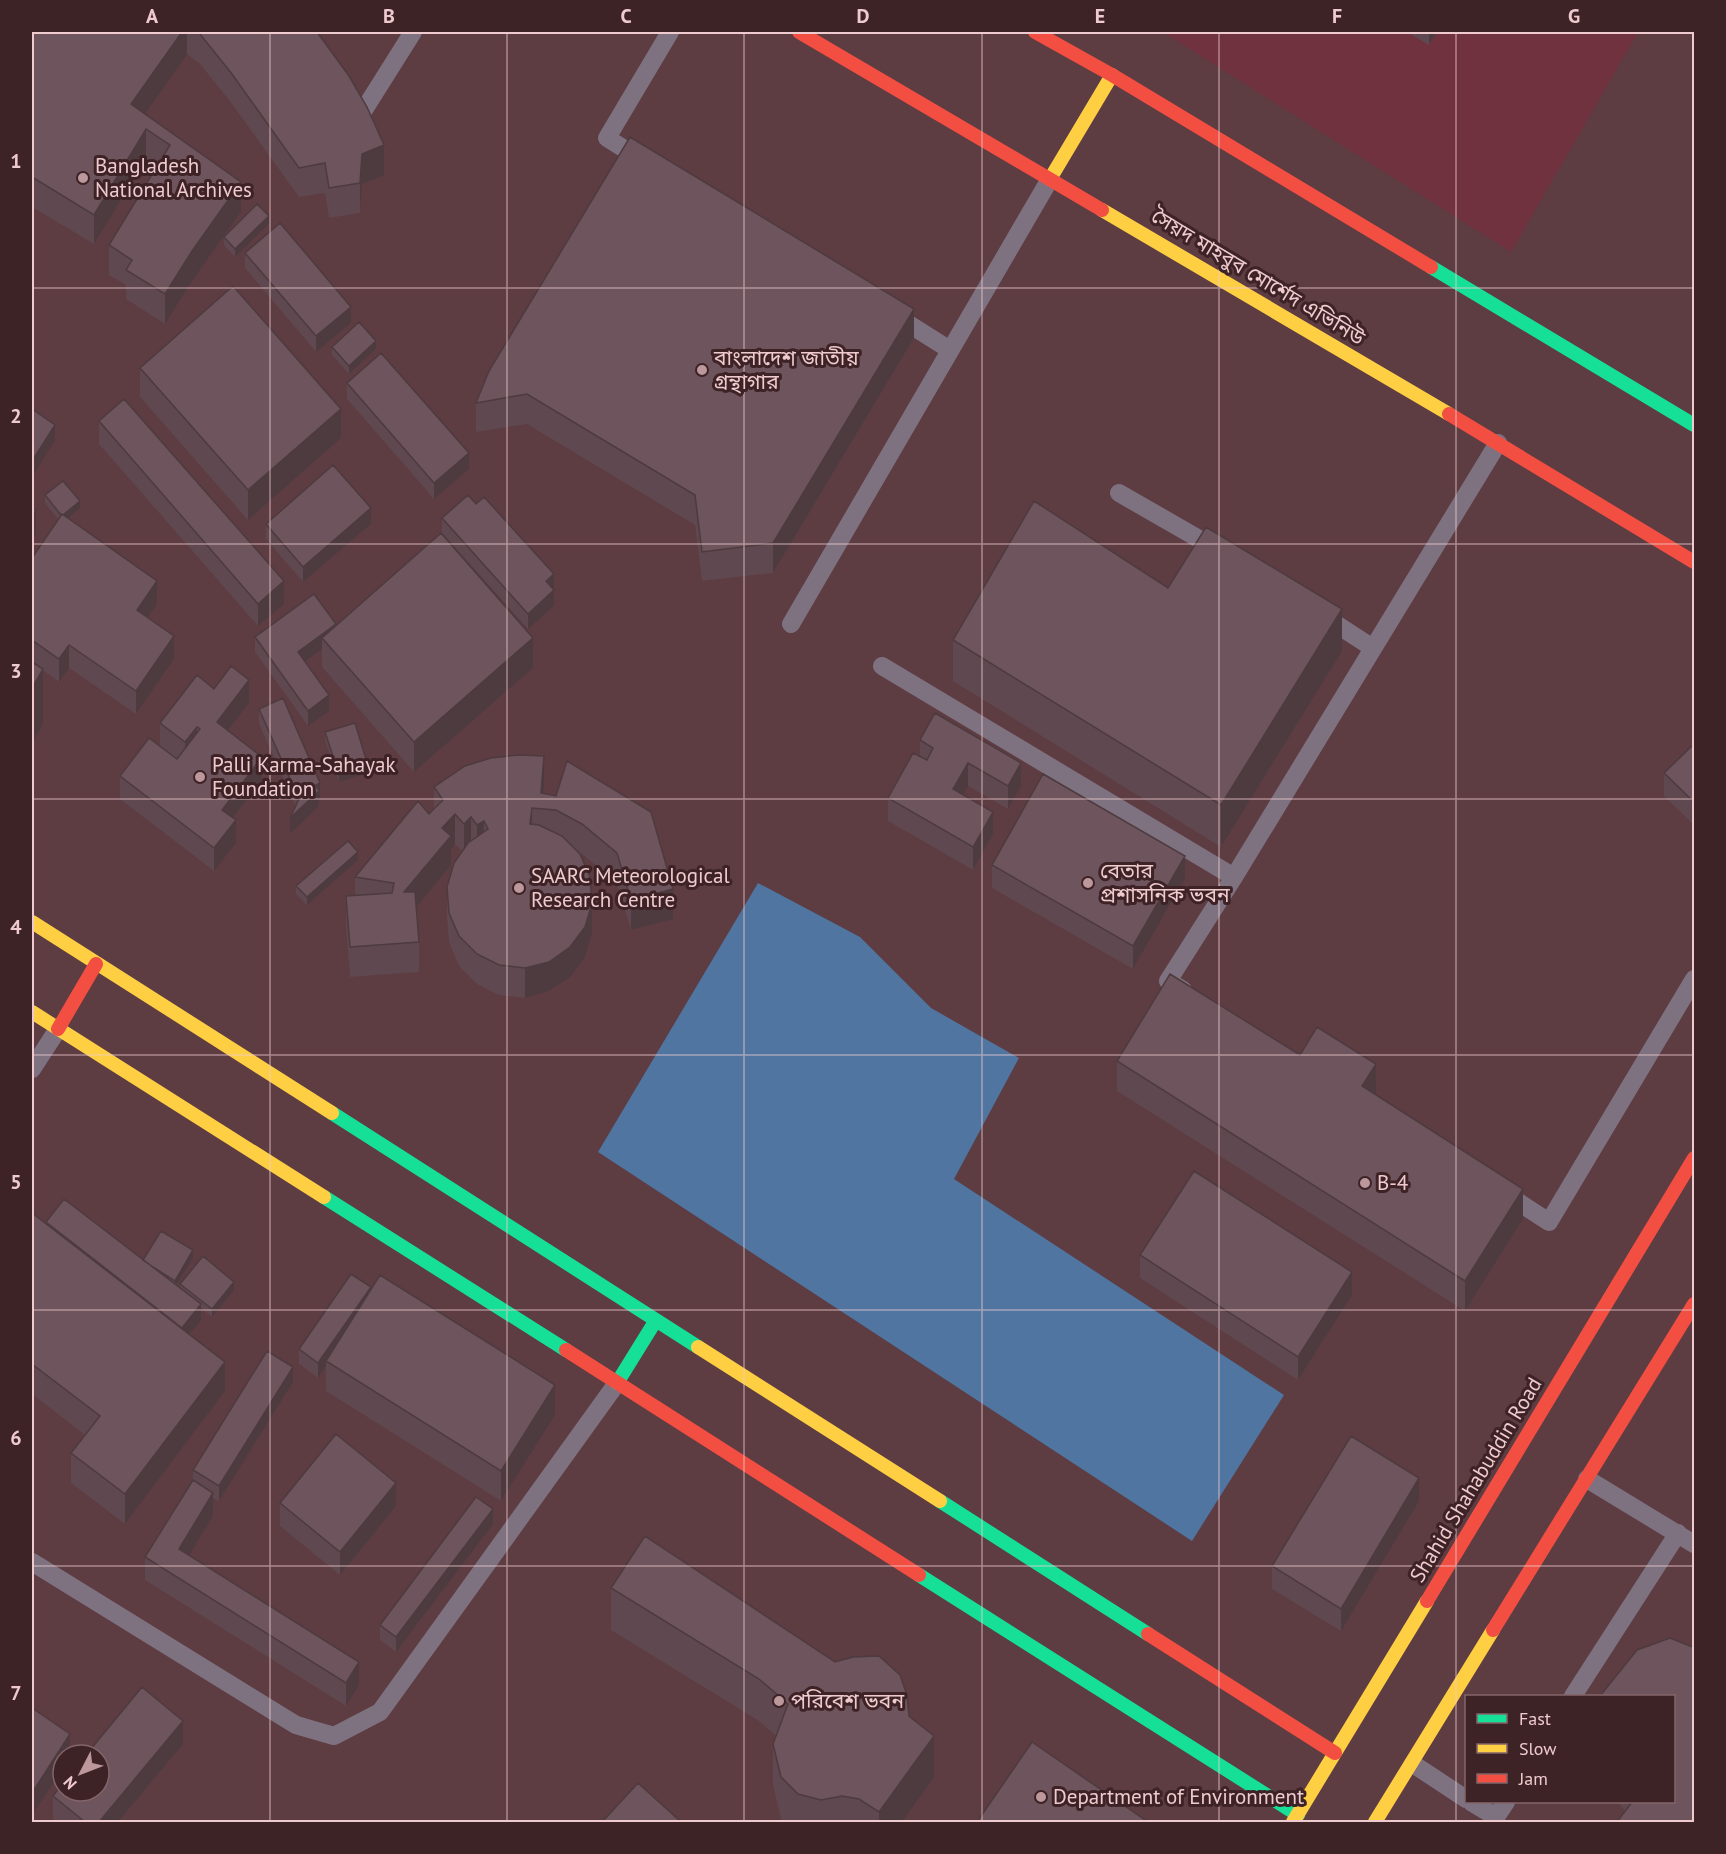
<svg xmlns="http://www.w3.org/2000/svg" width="1726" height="1854" font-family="'PT Sans','Noto Sans Bengali',sans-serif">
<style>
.built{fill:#71323f}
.water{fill:#4f75a0}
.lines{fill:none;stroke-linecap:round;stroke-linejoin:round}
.lane{stroke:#7f7280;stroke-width:18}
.fast{stroke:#16e098;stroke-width:14}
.slow{stroke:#ffcf43;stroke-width:14}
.jam{stroke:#f24e42;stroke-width:14}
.wall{fill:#5f484f}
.shaded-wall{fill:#4d3b40}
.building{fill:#6e545c;stroke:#4d3b40;stroke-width:1.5}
.grid{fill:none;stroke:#efcace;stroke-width:1.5;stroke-opacity:0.55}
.poi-dot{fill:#bc989d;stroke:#3d2226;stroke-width:2}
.labels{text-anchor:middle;stroke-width:6;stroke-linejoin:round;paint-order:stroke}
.poi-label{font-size:21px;fill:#efcace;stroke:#3d2226;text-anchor:start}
.street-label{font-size:21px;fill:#efcace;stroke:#3d2226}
.neatline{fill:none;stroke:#efcace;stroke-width:2}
.grid-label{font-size:20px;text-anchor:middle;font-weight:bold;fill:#efcace}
</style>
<rect width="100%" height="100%" fill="#5d3c42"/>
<path class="built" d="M1163,32H1638L1511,252Z"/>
<path class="water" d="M758,883L860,937L931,1008L1019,1058L954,1179L1284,1395L1192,1541L598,1152Z"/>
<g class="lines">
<path class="lane" d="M362,113L413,32
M642,160L607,138L670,32
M893,314L950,350
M1119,493L1220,551
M1322,615L1373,648
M791,624L1050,179
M882,666L1234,877
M1183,990L1168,981L1234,877L1498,443
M32,1069L58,1029
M1503,1192L1549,1222L1694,979
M1587,1479L1694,1544
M32,1562L296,1725L334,1736L380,1712L617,1383
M1573,1696L1678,1533
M1413,1764L1466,1799
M1471,1802L1496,1817L1506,1802"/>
<path class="fast" d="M1431,267L1694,425
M332,1113L698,1347
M324,1197L566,1350
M617,1383L656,1320
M940,1501L1148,1634
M919,1575L1298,1815"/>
<path class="slow" d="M1050,179L1112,75
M1102,210L1449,414
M32,922L332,1113
M32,1012L324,1197
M698,1347L940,1501
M1293,1822L1427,1601
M1375,1822L1493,1630"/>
<path class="jam" d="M799,32L1102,210
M1035,32L1112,75L1431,267
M1449,414L1694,562
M58,1029L96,964
M566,1350L919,1575
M1427,1601L1694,1158
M1493,1630L1694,1304
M1148,1634L1335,1753"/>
</g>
<path class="wall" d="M32,32H317L384,175L362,184L360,213L329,218L325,193L299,197L232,104L200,64L187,54L145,114L241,212L192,281L165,324L126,299V285L109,275V245L157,166L146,159L94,244L32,207Z
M1407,32H1437L1429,45Z
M269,224L235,257L224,245V237Z
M245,253L351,323L316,352L245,268Z
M914,338L773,573L702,581L695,525L527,424L476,432V403L489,371Z
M332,347L376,349L349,374L332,355Z
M140,368L341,438L248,520L140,397Z
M347,383L469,469L434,499L347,399Z
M99,421L284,604L258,626L99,444Z
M45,495L80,508L68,519L157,604L148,617L174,659L136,714L69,668L59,682L43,670V724L32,743V558L58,519L45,503Z
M476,504L554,574V606L528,629L442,533V518Z
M266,524H371L303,582L266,539Z
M1168,588L1342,651L1221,847L953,681V640Z
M336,625L533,668L414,772L322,667V649L305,662L329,711L308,726L255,652V637Z
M214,689L249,703L228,731L262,780L233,818L236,843L214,871L120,799V776L177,759L160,746V723Z
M259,709L320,798L319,799V806L290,834L296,807L259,724Z
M325,732L368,773L339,782L325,740Z
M920,740L1021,786L1008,809L968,786L963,794L993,834L973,870L888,821V798L920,756Z
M1695,743V826L1664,796V773Z
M567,761L673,919L631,930L617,883L582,854L576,851L592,933L585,957L570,977L549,991L525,998L499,995L477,984L459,966L449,942L447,917V887L462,851L455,844L451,849V865L416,907L419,942V972L350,977L346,926V896H355V877L434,809V787L544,786V794L556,796Z
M358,860L307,905L296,894V886Z
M992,865L1185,878L1133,969L992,888Z
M1300,1055L1376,1094L1375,1095L1523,1219L1465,1311L1117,1091V1061Z
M32,1213L46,1225V1222L143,1260L193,1258L177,1286L180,1288V1284L234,1290L212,1317L201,1308V1320L189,1334L225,1391L125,1524L71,1483V1453L85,1435L32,1394Z
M1140,1255L1352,1295L1298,1380L1140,1278Z
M371,1289L555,1415L501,1501L326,1391V1366L318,1378L299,1364V1349Z
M293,1382L219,1501L213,1498V1516L189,1555L359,1685L346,1706L145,1580V1557L193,1480V1470Z
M1419,1501L1341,1631L1272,1589V1566Z
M280,1503L396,1506L340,1575L280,1526Z
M493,1524L396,1652L380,1640V1625Z
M611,1588L909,1716L934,1777L902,1822H785L781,1819L773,1785V1744L776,1736L759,1721L611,1630Z
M183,1744L118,1822H57L53,1819V1796Z
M1618,1802H1674L1695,1822L1625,1811Z"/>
<path class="shaded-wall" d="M182,32H187V54L131,134V104Z
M1429,32H1437L1429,45Z
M146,129V159L94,244V215Z
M384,145V175L362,184L360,213V183L362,154Z
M241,182V212L192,281L165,324V294L192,251Z
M269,216V224L235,257V249Z
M351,307V323L316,352V336Z
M914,309V338L773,573V543Z
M376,341V349L349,374V366Z
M341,409V438L248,520V490Z
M55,425V440L32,477V461Z
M469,453V469L434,499V483Z
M80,501V508L62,524V516Z
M371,508V524L303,582V567Z
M36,511V534L32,539V516Z
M554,574V590L546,581Z
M157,581V604L137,633V610Z
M284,581V604L258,626V604Z
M554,590V606L528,629V614Z
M1342,609V651L1221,847V805Z
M336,624V639L322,638V649L298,667V652Z
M174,636V659L136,714V691Z
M533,638V668L414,772V742Z
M69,645V668L59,682V659Z
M43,669V724L32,743V688Z
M249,680V703L217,745V722Z
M329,695V711L308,726V711Z
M197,727V749L185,765V742Z
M544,756V786L542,809L541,793Z
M262,757V780L222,832V810Z
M968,763V786L953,812V789Z
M1021,763V786L1008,809V786Z
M368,766V773L339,782V775Z
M320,783V798L319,799V806L290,834V818L316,785Z
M532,808V837L530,824Z
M993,812V834L973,870V847Z
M455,814V844L451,849V865L404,922V892L442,828Z
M471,817V846L464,854V824Z
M236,820V843L214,871V848Z
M484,821V850L477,855V825Z
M358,852V860L307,905V897Z
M1185,856V878L1133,969V946Z
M673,889V919L631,930V900Z
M592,903V933L585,957L570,977L549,991L525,998V968Z
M1376,1064V1094L1362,1116V1086Z
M1523,1189V1219L1465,1311V1281Z
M193,1250V1258L175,1288V1281Z
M1352,1272V1295L1298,1380V1357Z
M234,1282V1290L212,1317V1309Z
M371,1287V1303L326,1361V1366L318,1378V1363Z
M201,1304V1320L182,1343V1328Z
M225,1362V1391L125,1524V1494Z
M293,1367V1382L219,1501V1486Z
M555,1385V1415L501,1501V1471Z
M1419,1478V1501L1341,1631V1609Z
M396,1483V1506L340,1575V1552Z
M213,1493V1516L179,1572V1549Z
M493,1509V1524L396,1652V1637Z
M359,1662V1685L346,1706V1683Z
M183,1721V1744L118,1822H99Z
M70,1734V1755H63V1768L32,1815V1793Z
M934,1736V1777L902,1822H879V1812Z"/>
<path class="building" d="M32,32H182L131,104L241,182L192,251L165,294L126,270L132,260L109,245L170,145L146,129L94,215L32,177V157L33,154L32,153Z
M197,32H317L349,76L367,107L384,145L362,154L360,183L329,188L325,163L299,168L232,74L200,34Z
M630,137L914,309L773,543L702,552L695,495L527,394L476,403L489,371Z
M257,204L269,216L235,249L224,237Z
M280,223L351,307L316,336L245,253Z
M233,286L341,409L248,490L140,368Z
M359,322L376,341L349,366L332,347Z
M381,353L469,453L434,483L347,383Z
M124,399L284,581L258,604L99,421Z
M32,409L55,425L32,461Z
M333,465L371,508L303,567L266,524Z
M63,481L80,501L63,515H61L45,495Z
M468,495L476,504L484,497L554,574L546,581L554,590L528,614L442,518Z
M1034,501L1168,588L1206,527L1342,609L1221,805L953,640Z
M32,508L36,511L32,516Z
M62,514L157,581L137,610L174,636L136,691L69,645L59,659L32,640V558Z
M441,533L533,638L414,742L322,638Z
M314,594L336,624L298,652L329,695L308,711L255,637Z
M32,662L43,669L32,688Z
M231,666L249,680L217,722L262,757L222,810L236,820L214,848L120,776L149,738L177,759L200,729L197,727L185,742L160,723L197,675L214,689Z
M283,698L320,783L316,785L319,791L290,818L299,799L259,709Z
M935,713L1021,763L1008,786L968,763L953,789L993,812L973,847L888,798L913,753L927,760L933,748L920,740Z
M355,723L368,766L339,775L325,732Z
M1695,743V803L1664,773Z
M518,755L544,756L541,793L556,796L567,761L651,812L673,889L631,900L617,853L582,824L556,810L532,808L530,824L539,825L562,836L580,854L590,877L592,903L585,927L570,947L549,962L525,968L499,965L477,954L459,936L449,913L447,887L454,863L468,843L488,829L484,821L477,825L471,817L464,824L455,814L442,828L451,836L404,892H415L419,942L350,947L346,896L392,893L394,883L355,877L418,801L429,814L443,800L434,787L465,766L491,758Z
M1043,774L1185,856L1133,946L992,865Z
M348,841L358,852L307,897L296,886Z
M1170,974L1300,1055L1317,1027L1376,1064L1362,1086L1523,1189L1465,1281L1117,1061Z
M1194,1171L1352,1272L1298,1357L1140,1255Z
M64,1199L201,1304L182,1328L46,1222Z
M32,1213L225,1362L125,1494L71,1453L100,1416L32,1364Z
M161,1231L193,1250L175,1281L153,1267L143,1260Z
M203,1256L234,1282L212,1309L180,1284Z
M351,1274L371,1287L318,1363L299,1349Z
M380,1275L555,1385L501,1471L326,1361Z
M267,1351L293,1367L219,1486L193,1470Z
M336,1434L396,1483L340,1552L280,1503Z
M1351,1436L1419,1478L1341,1609L1272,1566Z
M193,1480L213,1493L179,1549L359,1662L346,1683L145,1557Z
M476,1497L493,1509L396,1637L380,1625Z
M645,1536L835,1662L853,1657L879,1656L900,1675L907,1695L909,1716L934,1736L879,1812L859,1799L842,1796L821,1800L798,1794L781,1777L773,1744L788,1704L759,1679L611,1588Z
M1670,1638L1695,1648V1822H1617L1632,1802H1674V1696H1600L1637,1650Z
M142,1687L183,1721L99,1822H85L53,1796L63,1783V1791H99V1755H86Z
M32,1708L70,1734L32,1793Z
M1032,1742L1148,1822H977Z
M638,1783L681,1822H605L603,1821Z"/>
<path class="grid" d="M270,32V1822M507,32V1822M744,32V1822M982,32V1822M1219,32V1822M1456,32V1822M32,288H1694M32,544H1694M32,799H1694M32,1055H1694M32,1310H1694M32,1566H1694"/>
<g class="poi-dot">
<circle cx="83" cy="178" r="6"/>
<circle cx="702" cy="370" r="6"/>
<circle cx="200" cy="777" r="6"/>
<circle cx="1088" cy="883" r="6"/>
<circle cx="519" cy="888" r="6"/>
<circle cx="1365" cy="1183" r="6"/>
<circle cx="779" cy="1701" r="6"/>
<circle cx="1041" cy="1797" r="6"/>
</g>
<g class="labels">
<g class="poi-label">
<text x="95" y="173">Bangladesh<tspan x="95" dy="24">National Archives</tspan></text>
<text x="714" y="365">বাংলাদেশ জাতীয়<tspan x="714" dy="24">গ্রন্থাগার</tspan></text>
<text x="212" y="772">Palli Karma-Sahayak<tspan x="212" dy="24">Foundation</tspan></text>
<text x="1100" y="878">বেতার<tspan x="1100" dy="24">প্রশাসনিক ভবন</tspan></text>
<text x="531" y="883">SAARC Meteorological<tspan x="531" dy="24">Research Centre</tspan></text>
<text x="1377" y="1190">B-4</text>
<text x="791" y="1708">পরিবেশ ভবন</text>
<text x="1053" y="1804">Department of Environment</text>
</g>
<g class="street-label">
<text transform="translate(1258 277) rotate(31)" y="7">সৈয়দ মাহবুব মোর্শেদ এভিনিউ</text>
<text transform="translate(1476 1480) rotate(-59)" y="7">Shahid Shahabuddin Road</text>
</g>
</g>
<rect width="1726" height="1854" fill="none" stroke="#3d2226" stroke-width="66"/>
<rect x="1465" y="1695" width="210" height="108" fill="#3d2226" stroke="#846569" stroke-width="1.5"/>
<rect x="1477" y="1714" width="30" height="9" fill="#16e098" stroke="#846569" stroke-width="1.5"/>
<text x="1519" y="1725" font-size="18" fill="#efcace">Fast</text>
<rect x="1477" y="1744" width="30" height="9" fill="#ffcf43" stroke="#846569" stroke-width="1.5"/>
<text x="1519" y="1755" font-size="18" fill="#efcace">Slow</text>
<rect x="1477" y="1774" width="30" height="9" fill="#f24e42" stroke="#846569" stroke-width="1.5"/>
<text x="1519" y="1785" font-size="18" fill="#efcace">Jam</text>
<g transform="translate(81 1773) rotate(228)"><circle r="28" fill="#3d2226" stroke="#846569" stroke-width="1.5"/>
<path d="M0-4.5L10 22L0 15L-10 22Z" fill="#bc989d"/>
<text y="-9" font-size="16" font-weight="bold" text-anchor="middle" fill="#efcace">N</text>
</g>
<rect x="33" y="33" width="1660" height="1788" class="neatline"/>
<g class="grid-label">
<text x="152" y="23">A</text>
<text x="389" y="23">B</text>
<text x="626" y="23">C</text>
<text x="863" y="23">D</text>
<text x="1100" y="23">E</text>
<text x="1337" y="23">F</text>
<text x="1574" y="23">G</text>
<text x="16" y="168">1</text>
<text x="16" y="423">2</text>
<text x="16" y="678">3</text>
<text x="16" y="934">4</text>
<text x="16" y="1189">5</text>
<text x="16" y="1445">6</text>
<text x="16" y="1700">7</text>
</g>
</svg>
